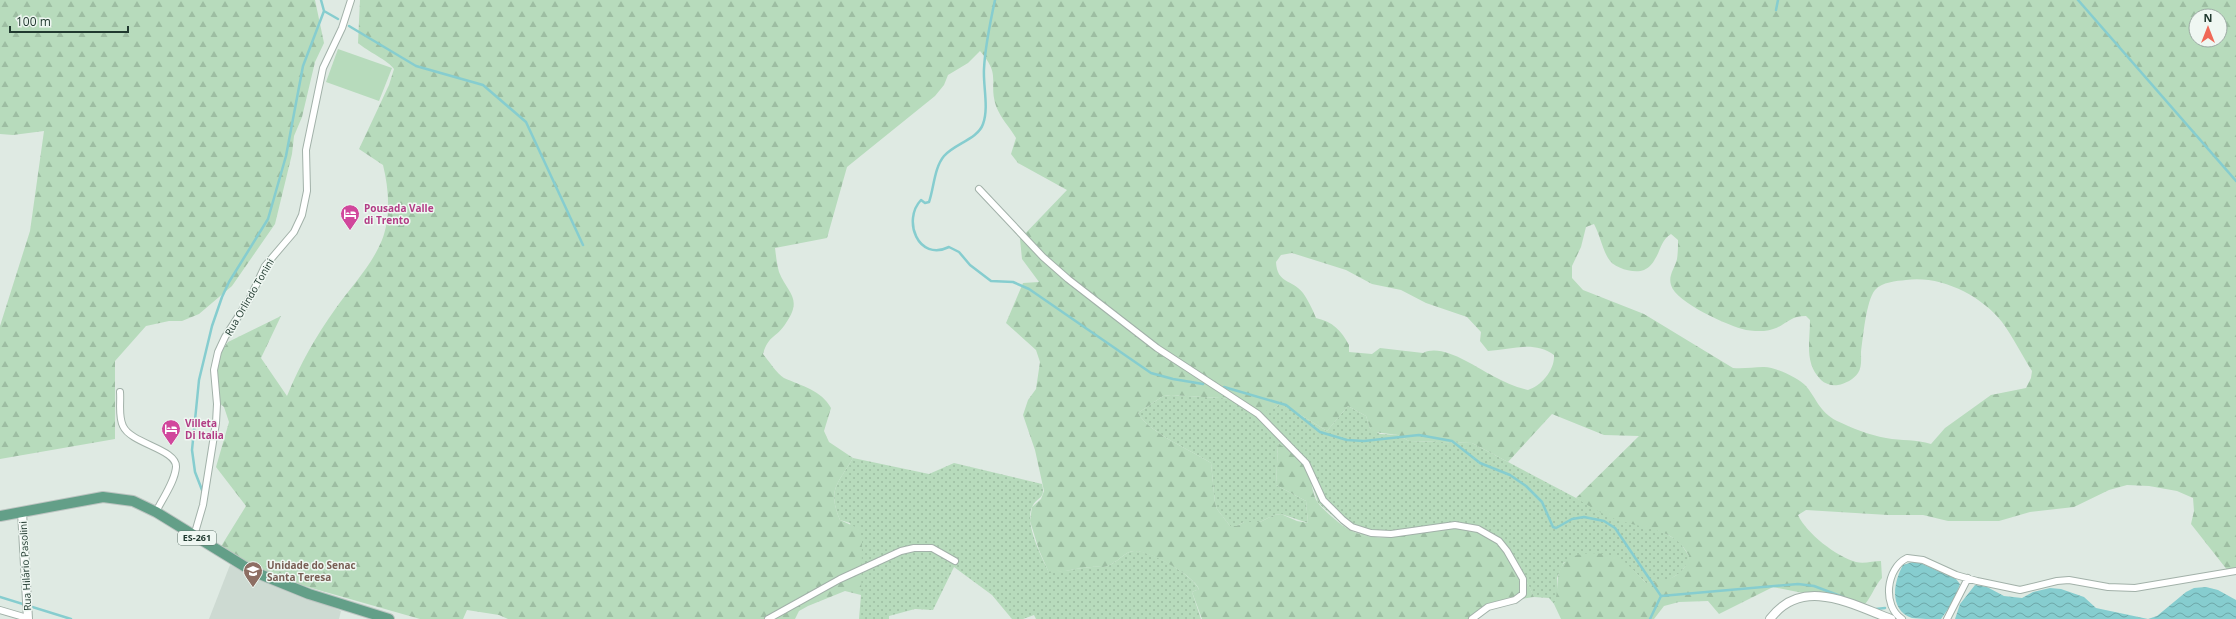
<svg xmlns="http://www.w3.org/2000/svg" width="2236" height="619" font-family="'Open Sans',sans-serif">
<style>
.built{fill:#cddad2}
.grass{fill:url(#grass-dots)}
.forest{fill:url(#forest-firs);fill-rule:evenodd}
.garden{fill:#b7dbbc}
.water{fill:url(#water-waves)}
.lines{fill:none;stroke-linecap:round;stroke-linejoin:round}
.stream{stroke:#86cdcf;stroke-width:2.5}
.minor-casing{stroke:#a2b1a9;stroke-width:8}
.tertiary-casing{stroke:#a2b1a9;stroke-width:10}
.primary-casing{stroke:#bcc4c1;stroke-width:12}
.minor{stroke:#fff;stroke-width:6}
.tertiary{stroke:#fff;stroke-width:8}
.primary{stroke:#639f88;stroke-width:10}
.labels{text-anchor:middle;stroke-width:3;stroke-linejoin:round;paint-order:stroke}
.shield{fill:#eff7f2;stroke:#5e726a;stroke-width:1}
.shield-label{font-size:9px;font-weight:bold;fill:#20392f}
.hotel-label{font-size:10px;font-weight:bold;fill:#b23c85;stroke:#eff7f2;text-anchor:start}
.street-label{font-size:10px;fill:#20392f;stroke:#eff7f2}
.education-label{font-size:10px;font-weight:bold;fill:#785e54;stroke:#eff7f2;text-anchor:start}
</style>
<defs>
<pattern id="grass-dots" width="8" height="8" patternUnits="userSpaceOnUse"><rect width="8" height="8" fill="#b7dbbc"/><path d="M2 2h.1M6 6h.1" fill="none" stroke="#9dbda2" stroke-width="1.8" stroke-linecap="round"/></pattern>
<pattern id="forest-firs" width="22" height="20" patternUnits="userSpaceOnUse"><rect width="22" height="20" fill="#b7dbbc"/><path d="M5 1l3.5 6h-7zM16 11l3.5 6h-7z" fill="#9dbda2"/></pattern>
<pattern id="water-waves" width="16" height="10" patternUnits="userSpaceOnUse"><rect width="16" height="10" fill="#86cdcf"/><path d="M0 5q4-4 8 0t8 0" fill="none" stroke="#6da7a8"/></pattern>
</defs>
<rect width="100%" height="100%" fill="#dfeae3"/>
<path class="built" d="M230,565L341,611L339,619H209Z"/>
<path class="grass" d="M1171,395L1236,399L1274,408L1281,403L1327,431L1348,406L1366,416L1370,428L1380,434L1398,435L1409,441L1472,443L1614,518L1655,528L1679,541L1689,556L1688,563L1680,573L1665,582L1646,583L1633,570L1564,562L1557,578V597L1554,604L1549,598L1534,597L1519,565L1444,528L1394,538L1362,535L1347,528L1318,503L1306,465L1278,443L1276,485L1306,501L1308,523L1281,514L1274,515L1260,522H1244L1237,526H1230L1217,509L1215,503L1211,463C1191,450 1149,433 1138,413L1163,396Z
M853,458L929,474L954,463L1042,484C1046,500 1037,496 1032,507C1024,523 1042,558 1049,572C1064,572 1077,568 1092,567C1097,566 1103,568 1107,566C1116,564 1125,551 1134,551C1151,550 1191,574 1199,589L1192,592L1201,619H1036L1034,615L1023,619H1012L992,595L954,567L933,610L915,609L889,616V619H859L861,595L850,523L840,520C827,489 838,484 853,458Z"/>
<path class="forest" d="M0,0H315L324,43L315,62L302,117L294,136L292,154L275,224L232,286L199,314L182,321H169L146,326L115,361V439L0,459V326L30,231L44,131L13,135L0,134Z
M360,0H2236V570L2228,571L2191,524L2194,511L2193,498L2177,491L2149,486L2127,485L2109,490L2074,507L2030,512L1999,521H1948L1923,515H1888L1806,510L1798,515C1806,533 1837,557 1856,562C1864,564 1873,561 1881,561L1882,578C1872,589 1870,604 1857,610L1828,598L1773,587L1719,614L1708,601L1679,602L1664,606L1654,619H1561L1554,604C1560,590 1554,576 1564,563C1573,550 1606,552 1619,558C1629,564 1638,575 1646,583C1665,582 1685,577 1689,556C1675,527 1642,529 1615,519C1601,514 1588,505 1576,498L1639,436L1604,435L1552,414L1508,462L1472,443L1409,441L1398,435L1374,432L1370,428L1366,416L1348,406L1327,431L1281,403L1274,408L1260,413L1236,399L1171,395L1163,396L1138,413C1149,433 1191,450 1211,463L1215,503L1217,509L1230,526H1237L1244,522H1260L1274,515L1281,514L1297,521L1308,523L1306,501L1276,485L1278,443C1286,449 1301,457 1306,465C1312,477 1311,493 1318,503C1322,509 1341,525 1348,529C1366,539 1388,539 1407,535C1479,521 1503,527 1534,597C1512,600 1494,604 1478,619H1202L1192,592L1199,589C1192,574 1150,551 1134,551C1125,551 1116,564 1107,566C1103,568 1097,566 1092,567C1077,568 1064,572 1049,573L1039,550L1030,521L1032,507L1041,499L1044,491L1035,450L1023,415L1028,400L1036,389L1040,362L1036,350L1006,323L1023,283L1039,282L1022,259L1020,239L1067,190L1018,163L1011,154L1016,138C1009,126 1001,119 996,106C988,81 1002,76 980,51L968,63L948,75L944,85L935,96L847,167L827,238L775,248C776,256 777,265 779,272C788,294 803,298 786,323C776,339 769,334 763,354C769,361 777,374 784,378C802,386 821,390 831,408L824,431L829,442L853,458C838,484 827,489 840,520L860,529L862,540L861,595L845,591L808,606L799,611L795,619H508L499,615L467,610L463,619H420L287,581L261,570L220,548L246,506L216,467L229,422L224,407L217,401L213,370L221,352L228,342L281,316L261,358L287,396C300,364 316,336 336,308C351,287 372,265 382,240C391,217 389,189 383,165L359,149L389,85L394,69C389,61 367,51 358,43ZM2196,16H2220V40H2196ZM1594,224C1600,235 1602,248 1608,258C1613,268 1634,274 1644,270C1649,268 1653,263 1655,259C1661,250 1661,240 1671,234L1678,240C1678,246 1678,253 1677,259C1675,268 1668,275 1671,285C1676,303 1729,326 1746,330C1751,331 1759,331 1764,331C1785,329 1786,316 1806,316L1810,320C1810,342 1804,363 1821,380C1825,384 1832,386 1838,385C1845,384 1854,379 1858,373C1862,367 1861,359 1861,352C1863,338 1866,301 1875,290C1882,282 1896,281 1906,280C1940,275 1981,295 2002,322C2013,337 2022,355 2032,371L2031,378L2026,388L1991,395L1945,428L1931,444C1916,439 1902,441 1886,438C1869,435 1852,428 1837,421C1819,412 1816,397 1805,385C1798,378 1773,366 1763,367C1753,367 1744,369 1733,368L1644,314L1583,290L1572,278V266L1581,247L1586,227ZM1292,253L1346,270L1372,284L1401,290L1426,303L1467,317L1481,332L1480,341L1488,351C1511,350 1533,340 1554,355C1555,370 1541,386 1528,390C1515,387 1504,382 1493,376C1475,367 1443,343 1423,353L1380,348L1372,354L1349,352V345C1341,330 1333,322 1316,318C1313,310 1308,300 1303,293C1292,279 1277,284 1276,262L1281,255Z"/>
<path class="garden" d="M338,49L392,68L379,101L326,82Z"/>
<path class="water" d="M1916,561L1956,579L1960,584L1953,602L1941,619C1932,619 1920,619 1912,618C1889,610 1893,583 1903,565Z
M1975,585L1987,587L2004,596L2022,598L2033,592L2050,588L2061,589L2084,597L2096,608L2148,619L2157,616L2186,592L2194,588L2206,587L2218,590L2236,600V619H1955L1960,604Z"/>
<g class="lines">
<path class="stream" d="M995,0C990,23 985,46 984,69C983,86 989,108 983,124C978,139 954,144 944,156C934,168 934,188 929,202L925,203L921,200C902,220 918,262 949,247L959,252L970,265L991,281L1013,282L1029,289L1151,373L1173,379L1203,384
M2078,0L2236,181
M1776,10L1778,0
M324,11L338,19
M349,26L416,66L483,85L526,122L583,245
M1224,387L1286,405L1320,432L1347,440L1364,441L1419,435L1452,441L1480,463L1510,475L1526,486L1542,502L1553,527L1556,528L1572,519L1584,517L1604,521L1615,528L1661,596
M202,490L195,472L192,450L199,380L212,326L222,297L229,282L268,219L286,156L303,66L324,11L321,0
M1661,596L1798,584L1814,586L1843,597
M0,597L71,619
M1876,609L1885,608
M1650,619L1661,596"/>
<g class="minor-casing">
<path id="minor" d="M979,189L1043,257L1068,279L1157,348L1258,414L1306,463L1323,500L1343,520L1352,527L1371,533L1391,534L1455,525L1478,529L1499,541L1507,551L1523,579V594L1515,600L1488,607L1472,619
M120,392C121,402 118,416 123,426C131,444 177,449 176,467C175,482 162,499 156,512
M194,536L203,505L216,423L217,404L214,370L218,352L225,337L250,298L265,266L294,232L302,215L307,191L306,150L323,68L342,28L351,0
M0,610L27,618
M768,619L840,579L901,551L914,548H932L955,561
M1902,619C1882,606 1886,568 1907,558L1923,560L1956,575L1977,581L2020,590L2057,581L2069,580L2108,587L2135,588L2236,571
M1947,619L1968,578"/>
</g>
<g class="tertiary-casing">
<path id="tertiary" d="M22,512L28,619
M1770,619C1802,576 1851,604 1891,619"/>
</g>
<g class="primary-casing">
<path id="primary" d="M0,516L103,497L133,501L156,512L252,571L309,594L389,619"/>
</g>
<use href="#minor" class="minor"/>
<use href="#tertiary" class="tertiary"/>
<use href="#primary" class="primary"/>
</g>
<defs>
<g id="hotel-pin" transform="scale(1)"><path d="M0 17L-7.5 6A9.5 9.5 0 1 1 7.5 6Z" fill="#d1479c" stroke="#eff7f2"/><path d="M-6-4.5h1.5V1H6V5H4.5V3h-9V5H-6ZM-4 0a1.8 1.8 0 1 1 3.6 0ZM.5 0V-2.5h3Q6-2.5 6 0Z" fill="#fff"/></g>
<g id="school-pin" transform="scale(1)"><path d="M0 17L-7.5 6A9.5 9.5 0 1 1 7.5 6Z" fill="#8d6e63" stroke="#eff7f2"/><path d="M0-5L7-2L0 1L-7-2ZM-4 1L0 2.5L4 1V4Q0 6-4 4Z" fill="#fff"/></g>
</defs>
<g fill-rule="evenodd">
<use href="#hotel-pin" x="350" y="214"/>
<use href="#hotel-pin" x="171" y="429"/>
<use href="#school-pin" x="253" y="571"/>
</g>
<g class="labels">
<rect class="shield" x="178" y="531" width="38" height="14" rx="3"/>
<g class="shield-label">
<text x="197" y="541">ES-261</text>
</g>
<g class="hotel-label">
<text x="364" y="212">Pousada Valle<tspan x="364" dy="12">di Trento</tspan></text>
<text x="185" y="427">Villeta<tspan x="185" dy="12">Di Italia</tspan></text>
</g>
<g class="street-label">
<text transform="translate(249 297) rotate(-60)" y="4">Rua Orlindo Tonini</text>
<text transform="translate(25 566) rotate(-93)" y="4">Rua Hilário Pasolini</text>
</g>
<g class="education-label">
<text x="267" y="569">Unidade do Senac<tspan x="267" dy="12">Santa Teresa</tspan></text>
</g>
</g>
<g transform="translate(2208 28)"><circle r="19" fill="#eff7f2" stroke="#9caba4"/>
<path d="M0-3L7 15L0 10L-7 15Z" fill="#f06856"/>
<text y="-6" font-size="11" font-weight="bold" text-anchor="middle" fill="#20392f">N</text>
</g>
<path d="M10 26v6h118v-6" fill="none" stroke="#20392f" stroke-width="2"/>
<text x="16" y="26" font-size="12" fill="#20392f" stroke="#eff7f2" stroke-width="3" paint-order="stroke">100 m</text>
</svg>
